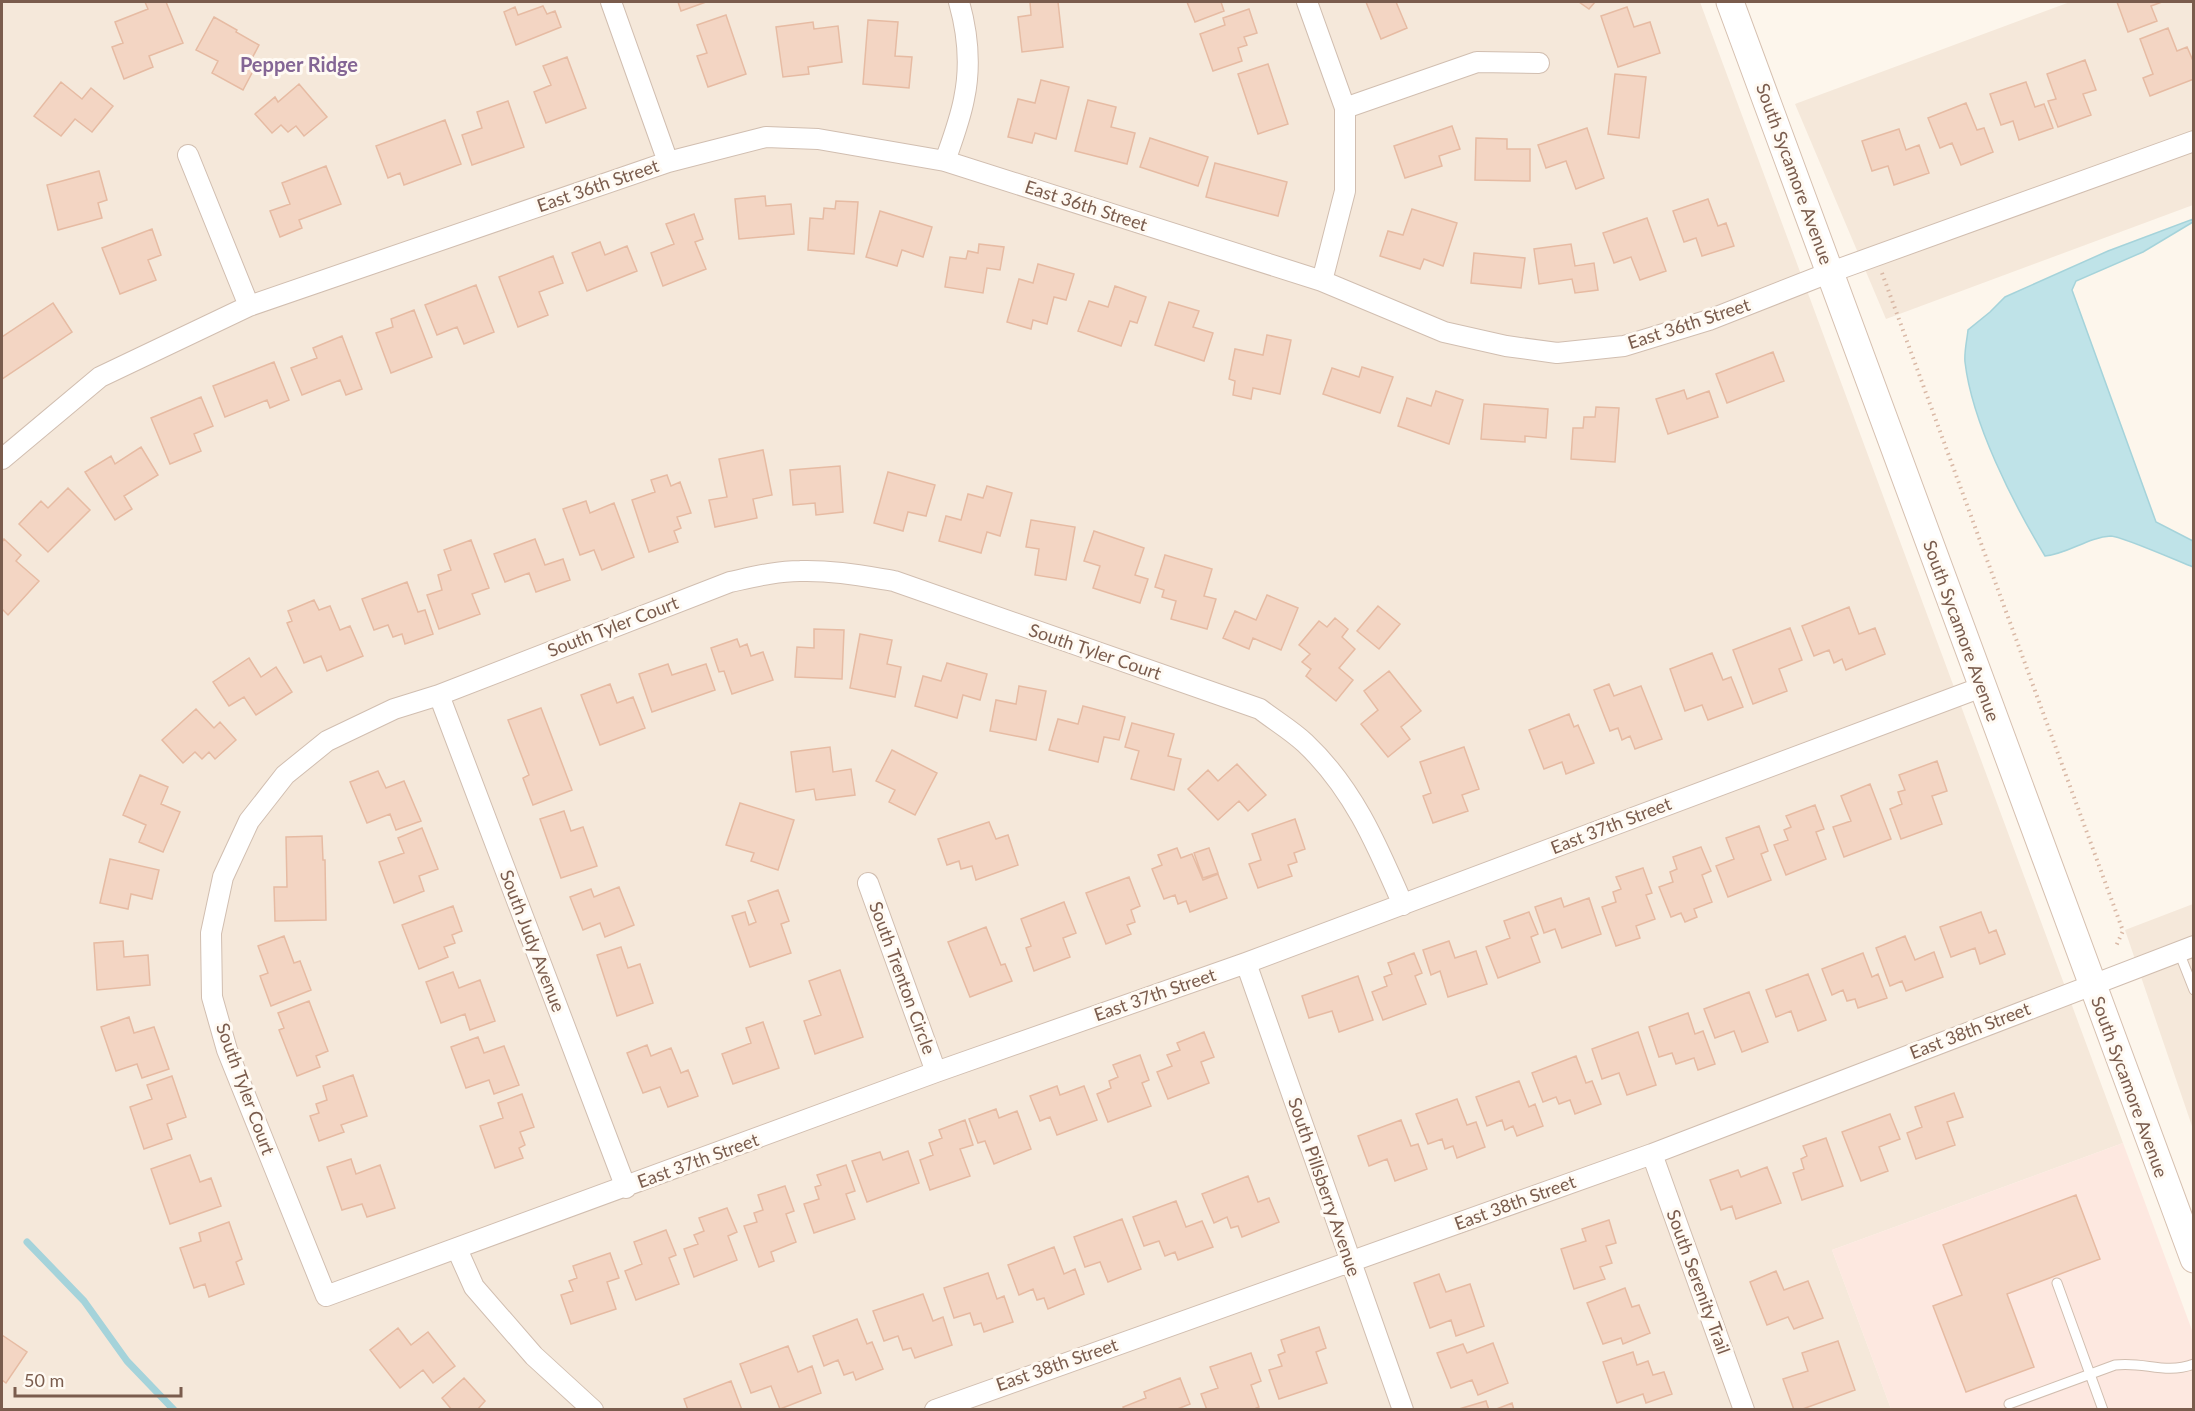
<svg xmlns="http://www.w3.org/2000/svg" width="2195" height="1411" font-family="Lato,sans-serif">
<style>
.residential{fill:#f5e8da}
.commercial{fill:#fde8e0}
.water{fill:#bfe3e8;stroke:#a5d3da;stroke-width:1.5}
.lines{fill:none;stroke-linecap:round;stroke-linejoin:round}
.stream{stroke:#a5d3da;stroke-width:7}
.building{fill:#f3d5c3;stroke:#e6bba3;stroke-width:1.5}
.lane-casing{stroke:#d1beb0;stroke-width:11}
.street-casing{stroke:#d1beb0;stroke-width:22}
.secondary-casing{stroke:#d6c0b0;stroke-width:29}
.path{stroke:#d9b8a5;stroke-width:4;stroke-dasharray:1.5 4.5;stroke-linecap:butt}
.lane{stroke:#fff;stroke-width:9}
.street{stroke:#fff;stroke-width:20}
.secondary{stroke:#fff;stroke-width:27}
.labels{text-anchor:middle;stroke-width:6;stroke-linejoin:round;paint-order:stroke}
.street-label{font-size:18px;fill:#7a5c4d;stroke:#fffaf3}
.neighbourhood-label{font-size:20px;font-weight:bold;fill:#846695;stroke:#fffaf3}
</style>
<rect width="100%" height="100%" fill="#fdf6ec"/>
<path class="residential" d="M2,2H1700L2123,1143L1832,1250L1891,1409L2,1410Z
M2070,2H2193V205L1886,319L1795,104Z
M2193,904V1129L2125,930Z"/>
<path class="commercial" d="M2123,1143L2193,1333V1409H1891L1832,1250Z"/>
<path class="water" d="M2193,219V222L2143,252L2076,281L2072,290L2156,522L2193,541V567C2180,562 2121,536 2111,536C2088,537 2068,554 2045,556C2013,503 1972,423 1965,362C1964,352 1967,340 1968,330L1990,312L2005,297L2108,251Z"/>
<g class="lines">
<path class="stream" d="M27,1242L84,1301L127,1361L174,1410"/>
</g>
<path class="building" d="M145,2H166L183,43L149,56L153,67L124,79L112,47L123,43L115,22L148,9Z
M678,2H706L681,11Z
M1030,2H1058L1063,47L1022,52L1018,17L1031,15Z
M1187,2H1221L1224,11L1195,22Z
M1366,2H1396L1407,28L1381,39Z
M1579,2H1595L1589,9Z
M2117,2H2162L2151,6L2157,21L2128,32Z
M543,6L547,14L555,11L561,27L516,45L504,12L515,7L518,15Z
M1627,7L1634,27L1650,22L1660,53L1618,67L1601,16Z
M1249,9L1257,33L1244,37L1247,45L1238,48L1242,61L1213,71L1200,34L1225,25L1223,18Z
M726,15L746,74L708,87L697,56L707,53L697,25Z
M214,17L237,30L236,32L259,45L248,66L254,69L243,90L212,73L218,61L196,50Z
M868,20L898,22L895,56L912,57L909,88L863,84Z
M813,22L814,29L838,26L842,62L808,67L809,74L783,77L776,27Z
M2168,28L2177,51L2187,47L2194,63V79L2150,96L2143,78L2153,74L2140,39Z
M567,57L586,108L546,123L534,92L551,85L543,66Z
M2085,60L2096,90L2083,94L2091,115L2058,127L2048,101L2056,99L2047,74Z
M1268,64L1288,124L1258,134L1238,74Z
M1615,74L1646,77L1639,138L1608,134Z
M1041,80L1069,87L1056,139L1035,133L1032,143L1008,137L1018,99L1035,103Z
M61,82L82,99L91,88L113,106L92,132L75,119L61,136L34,116Z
M2026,82L2035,107L2044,104L2053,128L2019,140L2013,121L2001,125L1990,94Z
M299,84L327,117L304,136L296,126L288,132L281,125L272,133L255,114L275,97L278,102Z
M1088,100L1116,107L1111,127L1135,133L1127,164L1075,151Z
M508,101L524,147L472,165L462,135L482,128L477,112Z
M1966,103L1977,130L1984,128L1993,152L1961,165L1952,143L1940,148L1928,118Z
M445,120L461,164L404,185L400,173L388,178L376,146Z
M1452,126L1460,149L1439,156L1442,166L1405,178L1394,146Z
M1587,128L1604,178L1576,189L1566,161L1546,168L1538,145Z
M1899,129L1906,150L1919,145L1929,173L1894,185L1888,166L1872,171L1862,141Z
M1150,138L1208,157L1198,186L1140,167Z
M1476,138L1507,139V149H1530V181L1475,180Z
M1215,163L1287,182L1278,216L1206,197Z
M326,166L341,204L299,220L302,228L280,237L270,211L290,204L282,183Z
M99,171L107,200L98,203L102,218L58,230L47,185Z
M765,196L766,206L791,204L794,234L739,239L735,199Z
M1708,199L1718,226L1726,223L1734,246L1702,256L1696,238L1684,242L1673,211Z
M836,201L858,202L854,254L808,250L810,218L823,219L824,208L835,209Z
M1412,209L1457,223L1443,266L1424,259L1420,269L1380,256L1388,231L1403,235Z
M880,211L932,227L923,257L902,250L897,266L866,257Z
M694,214L703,239L695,242L706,269L663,286L651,253L674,244L666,224Z
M1647,218L1666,271L1640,280L1631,257L1614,263L1603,233Z
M152,229L161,255L148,260L156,280L120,294L102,248Z
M600,242L605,255L627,246L637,271L587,291L572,253Z
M979,244L1004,247L1000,270L987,268L983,293L945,287L950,257L966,259L968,251L978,253Z
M1571,244L1575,266L1594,263L1598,290L1575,293L1572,279L1539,284L1534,249Z
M1474,253L1525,258L1521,288L1471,283Z
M553,256L563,283L539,292L548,315L518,327L499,277Z
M1038,264L1074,274L1066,300L1054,297L1047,324L1033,320L1031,329L1007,322L1019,279L1033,283Z
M476,285L494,332L464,344L457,327L437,335L425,305Z
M1115,286L1146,297L1137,323L1130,321L1121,346L1078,331L1089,301L1108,307Z
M1169,302L1199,311L1193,327L1213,333L1204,361L1155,345Z
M53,303L72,332L2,379V337Z
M414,310L432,357L391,373L376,333L393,327L391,319Z
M1267,335L1291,340L1280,394L1253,388L1251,399L1233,395L1235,381L1229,379L1235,349L1263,355Z
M342,336L362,389L346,395L340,380L302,395L291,368L317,358L313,348Z
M1773,352L1784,381L1727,403L1716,374Z
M274,362L289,400L270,408L267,400L225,417L213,386Z
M1362,367L1393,377L1380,413L1323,394L1332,368L1359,377Z
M1684,390L1687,399L1709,391L1718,417L1668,434L1656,399Z
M1436,391L1463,400L1449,444L1398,426L1407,398L1431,406Z
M201,397L213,426L194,434L201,451L170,464L151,418Z
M1484,404L1548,409L1546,438L1525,436V442L1481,439Z
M1596,407L1619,408L1615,462L1571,459L1573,428H1583L1584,417H1595Z
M141,447L158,475L124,496L132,509L115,520L85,472L111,456L115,464Z
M763,450L772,495L753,499L757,518L715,527L709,500L727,497L719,459Z
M840,466L843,512L816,515L815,503L793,505L790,470Z
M888,472L935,485L926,516L908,512L903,531L874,523Z
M667,475L671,486L680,482L691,513L677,517L681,528L674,531L678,542L649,552L632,500L655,492L651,480Z
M987,486L1012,493L1000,536L987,532L981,553L939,541L946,516L961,520L968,494L983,498Z
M68,488L90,510L48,552L19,524L41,501L48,508Z
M586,501L590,513L614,503L634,557L602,570L594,550L580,555L563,509Z
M1031,520L1075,527L1066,580L1035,575L1039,549L1026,547Z
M1094,531L1144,548L1135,575L1148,579L1140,603L1093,588L1100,566L1084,561Z
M4,539L21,555L16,561L39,581L8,615L2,609V542Z
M535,539L545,565L563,559L570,580L536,592L529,573L505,582L494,554Z
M471,540L489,588L472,594L480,614L439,629L427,595L442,590L438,575L451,570L444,550Z
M1165,555L1212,569L1204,596L1216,599L1207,629L1171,619L1176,601L1162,597L1164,590L1155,587Z
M407,582L418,612L425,610L433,634L405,644L402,634L393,637L388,625L374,630L362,599Z
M1267,595L1298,608L1281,650L1253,638L1249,649L1223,638L1235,611L1256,620Z
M314,600L319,610L330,606L340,630L350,626L363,656L327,671L321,656L304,663L287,623L292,621L288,611Z
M1378,606L1400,624L1379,649L1357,631Z
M1849,607L1859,634L1875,628L1885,654L1846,670L1842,659L1834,663L1829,650L1814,656L1802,626Z
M1335,618L1348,629L1342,637L1355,649L1339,668L1353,680L1336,701L1306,676L1311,669L1302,662L1310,654L1299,645L1319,621L1327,627Z
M1790,628L1802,660L1779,669L1787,691L1753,704L1733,650Z
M814,629L844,630L842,679L795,677L797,647L814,648Z
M860,634L892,640L887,664L901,667L895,697L850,688Z
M737,639L740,647L747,644L751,656L763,652L773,680L732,694L724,671L719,672L711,648Z
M1712,653L1723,680L1731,677L1743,707L1708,720L1702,705L1685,711L1670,669Z
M249,658L261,677L276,667L292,692L256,715L244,697L229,706L213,682Z
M947,663L987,674L980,700L963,695L957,718L915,706L923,676L941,681Z
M668,664L672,675L706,664L715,690L652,712L639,674Z
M1389,671L1421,711L1401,727L1410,739L1388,757L1361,724L1378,710L1364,691Z
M610,684L617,703L633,697L645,728L600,745L581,695Z
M1609,684L1614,696L1641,686L1662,739L1635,749L1630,736L1622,740L1618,728L1610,731L1594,690Z
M1019,686L1046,691L1036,740L990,731L996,700L1016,704Z
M1083,706L1125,717L1119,740L1104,737L1098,762L1049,750L1058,719L1078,724Z
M541,708L572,790L533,805L523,778L529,775L508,720Z
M196,709L214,728L220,722L236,740L215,759L209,752L202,759L195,752L183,763L162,740Z
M1569,714L1574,727L1578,725L1594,763L1566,774L1562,762L1544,769L1529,730Z
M1132,723L1174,734L1168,756L1181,759L1174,790L1131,779L1139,751L1125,747Z
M830,747L833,772L851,769L855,795L816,800L814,789L796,792L791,752Z
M1464,747L1479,789L1462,795L1468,811L1433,823L1423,796L1431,793L1420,762Z
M892,750L937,773L915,815L889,802L895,790L876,781Z
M1937,761L1947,791L1932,796L1942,824L1901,839L1890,809L1902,804L1898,792L1905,790L1899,775Z
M1237,764L1266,795L1248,811L1239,801L1218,820L1188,789L1208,770L1218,781Z
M378,771L386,788L404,781L421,821L396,830L390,814L367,823L350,782Z
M140,775L168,787L161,804L180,812L163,852L139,842L146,825L123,815Z
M1870,784L1891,839L1844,857L1833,827L1851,821L1841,796Z
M740,803L794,820L778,870L751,861L754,853L726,845Z
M1815,805L1824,829L1816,832L1826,859L1786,875L1774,845L1788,840L1784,830L1791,827L1786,816Z
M564,811L571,831L583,827L597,866L561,878L540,819Z
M1295,819L1305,849L1294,853L1297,862L1288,865L1292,876L1258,888L1249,864L1261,860L1252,834Z
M989,822L996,839L1008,835L1018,865L976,880L972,866L961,869L959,861L947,865L938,839Z
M1759,826L1768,851L1761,854L1771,880L1728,897L1716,866L1734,859L1726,838Z
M422,828L438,869L419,876L424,891L394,903L379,862L404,853L398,838Z
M322,836L323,860H325L326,920L275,921L274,887H287L286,837Z
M1701,847L1711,871L1702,875L1712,902L1694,909L1697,917L1685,922L1681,913L1671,917L1659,887L1673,882L1670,872L1677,869L1673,857Z
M1177,848L1181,858L1192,854L1203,880L1218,874L1227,898L1190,912L1186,901L1178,904L1175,895L1164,899L1152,869L1162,865L1158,855Z
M1209,848L1218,873L1203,878L1194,853Z
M110,859L159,870L152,899L131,894L128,909L100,903Z
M1643,868L1652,893L1646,895L1655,919L1636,926L1640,938L1616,946L1602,907L1616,902L1613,892L1621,889L1616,877Z
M1129,877L1140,906L1131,910L1135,922L1127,925L1131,934L1106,944L1086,893Z
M619,887L634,925L605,937L600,923L583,930L570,897L591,889L594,897Z
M778,890L789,921L781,924L791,953L750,967L732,916L745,912L749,925L756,922L748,901Z
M1561,898L1564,907L1589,898L1601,934L1562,948L1555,929L1544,933L1535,907Z
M1064,902L1076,933L1063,938L1070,957L1034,971L1026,948L1031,946L1021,919Z
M453,906L462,931L452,935L455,943L444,947L448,957L419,969L402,925Z
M1529,912L1538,934L1531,937L1540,962L1498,978L1486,947L1510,938L1504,921Z
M1981,912L1989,933L1996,930L2005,954L1980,964L1975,948L1951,957L1940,927Z
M986,927L1001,965L1005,964L1012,981L970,997L948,942Z
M284,936L294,963L300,961L311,990L271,1006L260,976L268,973L258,946Z
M1905,936L1915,960L1934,952L1943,977L1906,991L1902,981L1890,986L1876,948Z
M123,941L124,957L148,955L150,985L97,990L94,943Z
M1449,941L1455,958L1476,951L1487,984L1448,997L1440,971L1431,975L1423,950Z
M621,947L628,968L640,964L653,1003L617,1016L597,955Z
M1414,953L1422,973L1415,976L1426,1004L1383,1020L1372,992L1387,986L1384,977L1392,974L1388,963Z
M1863,953L1872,977L1878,974L1887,998L1858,1008L1855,999L1847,1001L1843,990L1832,995L1822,969Z
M840,970L863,1037L815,1054L804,1021L821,1015L809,981Z
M453,972L459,988L480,980L495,1021L470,1030L465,1014L441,1023L426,982Z
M1808,974L1826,1020L1798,1031L1791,1011L1776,1017L1766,990Z
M1358,976L1373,1020L1339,1032L1332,1011L1309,1018L1302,996Z
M1749,992L1768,1042L1742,1052L1734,1031L1715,1038L1704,1009Z
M309,1001L328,1051L316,1056L320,1067L297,1076L279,1030L284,1028L278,1013Z
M1688,1013L1695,1034L1703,1031L1715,1064L1698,1070L1694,1058L1676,1064L1672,1053L1659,1057L1649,1027Z
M129,1017L134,1033L154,1027L169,1069L142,1078L137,1064L116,1071L101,1027Z
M763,1022L779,1068L733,1084L722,1054L751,1043L746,1028Z
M1204,1032L1214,1057L1201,1062L1209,1083L1168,1099L1157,1072L1172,1066L1167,1055L1180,1050L1177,1043Z
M1638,1032L1656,1085L1627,1095L1619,1073L1602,1079L1592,1049Z
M478,1037L484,1053L504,1046L519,1085L494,1094L489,1080L466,1088L451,1047Z
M647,1045L651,1056L671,1048L681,1073L688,1070L698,1096L668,1107L660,1087L643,1093L627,1053Z
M1140,1055L1149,1080L1142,1083L1151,1106L1108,1122L1097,1094L1111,1088L1109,1081L1118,1077L1113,1065Z
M1576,1056L1586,1083L1592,1081L1601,1104L1575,1114L1570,1100L1559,1104L1556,1097L1543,1102L1532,1073Z
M353,1075L367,1116L341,1125L344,1132L319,1141L310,1116L319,1113L316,1104L327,1100L323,1086Z
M172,1076L186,1117L167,1124L172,1139L144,1149L130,1107L152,1099L147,1085Z
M1519,1081L1529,1107L1535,1104L1543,1126L1517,1136L1513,1126L1505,1130L1502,1120L1487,1126L1476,1097Z
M1057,1086L1060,1095L1084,1086L1097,1120L1057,1135L1050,1117L1040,1121L1030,1096Z
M1954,1093L1963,1117L1947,1122L1955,1145L1916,1159L1907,1133L1922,1127L1915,1107Z
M522,1094L534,1127L520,1132L525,1145L519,1148L523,1158L495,1168L480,1126L503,1118L498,1103Z
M1457,1099L1467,1125L1476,1122L1485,1147L1457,1158L1453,1146L1445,1149L1442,1139L1428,1144L1416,1114Z
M996,1109L999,1118L1017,1111L1031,1149L994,1164L985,1141L978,1143L969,1119Z
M1890,1114L1900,1139L1879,1147L1888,1171L1861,1181L1842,1132Z
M965,1120L973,1145L960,1149L970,1176L930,1190L920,1160L933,1155L929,1143L942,1138L939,1130Z
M1401,1120L1411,1146L1418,1144L1427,1169L1395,1181L1387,1159L1369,1166L1358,1136Z
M1826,1138L1843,1186L1802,1200L1793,1173L1804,1169L1801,1159L1807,1156L1803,1146Z
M908,1151L919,1183L867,1202L852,1161L880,1152L883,1160Z
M190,1155L200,1182L211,1178L221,1206L170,1224L151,1169Z
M351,1159L356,1174L380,1165L395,1208L367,1217L362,1204L342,1210L327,1167Z
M846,1165L855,1191L846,1194L855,1219L814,1233L804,1204L819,1199L815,1187L821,1185L817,1175Z
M1767,1167L1781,1203L1736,1219L1732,1206L1721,1210L1710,1180L1738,1170L1741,1177Z
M1248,1176L1258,1202L1269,1198L1279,1222L1242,1237L1238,1226L1231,1228L1227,1217L1214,1223L1202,1194Z
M785,1186L794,1211L786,1214L796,1242L771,1252L774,1261L759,1267L744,1226L757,1222L754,1213L763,1210L758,1195Z
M2076,1195L2100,1259L2007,1294L2034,1367L1966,1392L1933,1306L1962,1295L1943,1245Z
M1176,1201L1186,1227L1202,1221L1213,1247L1178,1260L1175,1252L1165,1256L1159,1241L1144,1246L1133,1217Z
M727,1208L737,1232L728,1236L737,1260L694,1277L684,1249L698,1244L694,1235L704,1231L699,1218Z
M1122,1219L1141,1269L1108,1282L1100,1262L1085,1267L1074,1237Z
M1609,1220L1616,1243L1606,1246L1612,1263L1600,1267L1605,1279L1574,1289L1561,1249L1586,1241L1582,1229Z
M229,1222L242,1259L236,1262L244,1284L209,1297L205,1284L194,1288L180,1248L201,1241L199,1233Z
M666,1230L676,1255L669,1258L679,1284L636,1300L625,1271L642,1264L634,1242Z
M1054,1247L1064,1274L1075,1269L1084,1294L1048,1309L1044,1298L1037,1300L1033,1289L1019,1295L1008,1265Z
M610,1253L619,1278L607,1282L616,1309L571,1324L561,1295L573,1291L569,1281L577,1278L573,1266Z
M1776,1271L1784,1290L1808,1281L1823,1318L1794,1329L1788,1317L1767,1325L1750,1282Z
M988,1273L997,1299L1004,1296L1013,1322L984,1332L981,1323L974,1325L970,1313L954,1318L944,1288Z
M1439,1274L1446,1292L1470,1284L1484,1326L1456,1336L1451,1320L1430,1328L1414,1283Z
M1625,1288L1632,1307L1639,1305L1650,1333L1623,1344L1621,1338L1603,1344L1587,1303Z
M923,1294L933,1321L943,1317L952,1345L915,1358L911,1348L903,1350L898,1336L884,1341L873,1311Z
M857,1319L867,1344L872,1342L883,1369L856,1380L853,1372L844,1375L838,1360L824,1366L813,1336Z
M1319,1327L1326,1348L1316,1352L1327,1383L1279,1399L1269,1370L1282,1366L1278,1355L1285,1352L1281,1340Z
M398,1328L411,1345L428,1332L455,1366L433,1383L423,1370L400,1388L370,1350Z
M2,1335L27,1352L6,1383L2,1380Z
M1838,1341L1855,1390L1800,1410H1794L1783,1379L1808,1371L1802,1353Z
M1493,1343L1508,1383L1478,1395L1472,1380L1451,1388L1437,1353L1463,1344L1467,1353Z
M788,1346L798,1372L812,1366L821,1393L780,1409L771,1386L751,1393L740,1364Z
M1633,1352L1637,1365L1648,1361L1653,1375L1664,1372L1672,1394L1646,1403L1643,1394L1617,1403L1603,1362Z
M1251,1353L1261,1381L1251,1385L1259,1407L1252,1410H1207L1201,1394L1218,1388L1210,1367Z
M464,1378L485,1401L477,1410H452L442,1398Z
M1180,1378L1190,1404L1175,1410H1125L1123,1407L1146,1398L1144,1392Z
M731,1381L742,1410H688L684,1399Z
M1486,1401L1489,1410L1459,1409Z
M1512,1403L1514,1410H1494Z"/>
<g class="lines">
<g class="lane-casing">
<path id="lane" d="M2179,952L2194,990
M2057,1283L2103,1410
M2009,1404L2115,1365C2145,1361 2164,1375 2194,1364"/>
</g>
<g class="street-casing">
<path id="street" d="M611,2L668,162
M1307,2L1345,108V191L1322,281
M1345,108L1477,62L1539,63
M188,155L249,306
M945,161C952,141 960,120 964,99C971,66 968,34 959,2
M2,459L100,377L249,306L668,162L766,137L818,139L945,161L1322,281L1444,332L1506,346L1557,353L1624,346L1709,320L1831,272L2194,141
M439,695L626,1188
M868,883L936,1072
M1403,905C1377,845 1353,788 1305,743C1291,730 1274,720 1260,709L894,581C863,576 832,570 800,571C776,571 753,577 730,582L439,695L394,709L327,741L285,775L249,821L223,877L211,933L212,997L227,1050L326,1296L936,1072L1246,963L1982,687
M1246,963L1403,1410
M1652,1154L1744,1410
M457,1249L474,1287L534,1356L593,1410
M935,1410L1652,1154L2194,946"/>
</g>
<g class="secondary-casing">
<path id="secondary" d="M1730,2L2194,1259"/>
</g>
<path class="path" d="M1882,273L2123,931L2116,946"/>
<use href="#lane" class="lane"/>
<use href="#street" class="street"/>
<use href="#secondary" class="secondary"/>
</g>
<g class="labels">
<g class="street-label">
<text transform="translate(1794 174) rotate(70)" y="6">South Sycamore Avenue</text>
<text transform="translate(598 186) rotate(-19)" y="6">East 36th Street</text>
<text transform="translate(1086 206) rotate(18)" y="6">East 36th Street</text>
<text transform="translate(1689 324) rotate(-18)" y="6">East 36th Street</text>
<text transform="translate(613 627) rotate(-21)" y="6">South Tyler Court</text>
<text transform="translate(1961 631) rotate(70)" y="6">South Sycamore Avenue</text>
<text transform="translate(1095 652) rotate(19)" y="6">South Tyler Court</text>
<text transform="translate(1611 826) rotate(-21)" y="6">East 37th Street</text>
<text transform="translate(532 941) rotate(69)" y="6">South Judy Avenue</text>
<text transform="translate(902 978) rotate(70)" y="6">South Trenton Circle</text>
<text transform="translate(1155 995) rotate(-19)" y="6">East 37th Street</text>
<text transform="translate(1970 1031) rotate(-21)" y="6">East 38th Street</text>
<text transform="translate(2129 1087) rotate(70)" y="6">South Sycamore Avenue</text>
<text transform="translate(245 1089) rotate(70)" y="6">South Tyler Court</text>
<text transform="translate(698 1161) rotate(-20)" y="6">East 37th Street</text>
<text transform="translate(1324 1187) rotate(71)" y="6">South Pillsberry Avenue</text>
<text transform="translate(1515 1203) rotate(-20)" y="6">East 38th Street</text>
<text transform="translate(1698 1282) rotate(70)" y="6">South Serenity Trail</text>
<text transform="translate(1057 1365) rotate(-19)" y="6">East 38th Street</text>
</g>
<g class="neighbourhood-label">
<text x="299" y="72">Pepper Ridge</text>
</g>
</g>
<rect width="2195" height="1411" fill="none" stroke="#7a5c4d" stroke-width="6"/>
<path d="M15 1387v9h166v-9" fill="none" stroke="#7a5c4d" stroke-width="3"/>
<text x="24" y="1387" font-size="18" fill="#7a5c4d" stroke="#fffaf3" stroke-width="4.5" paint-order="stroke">50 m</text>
</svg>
